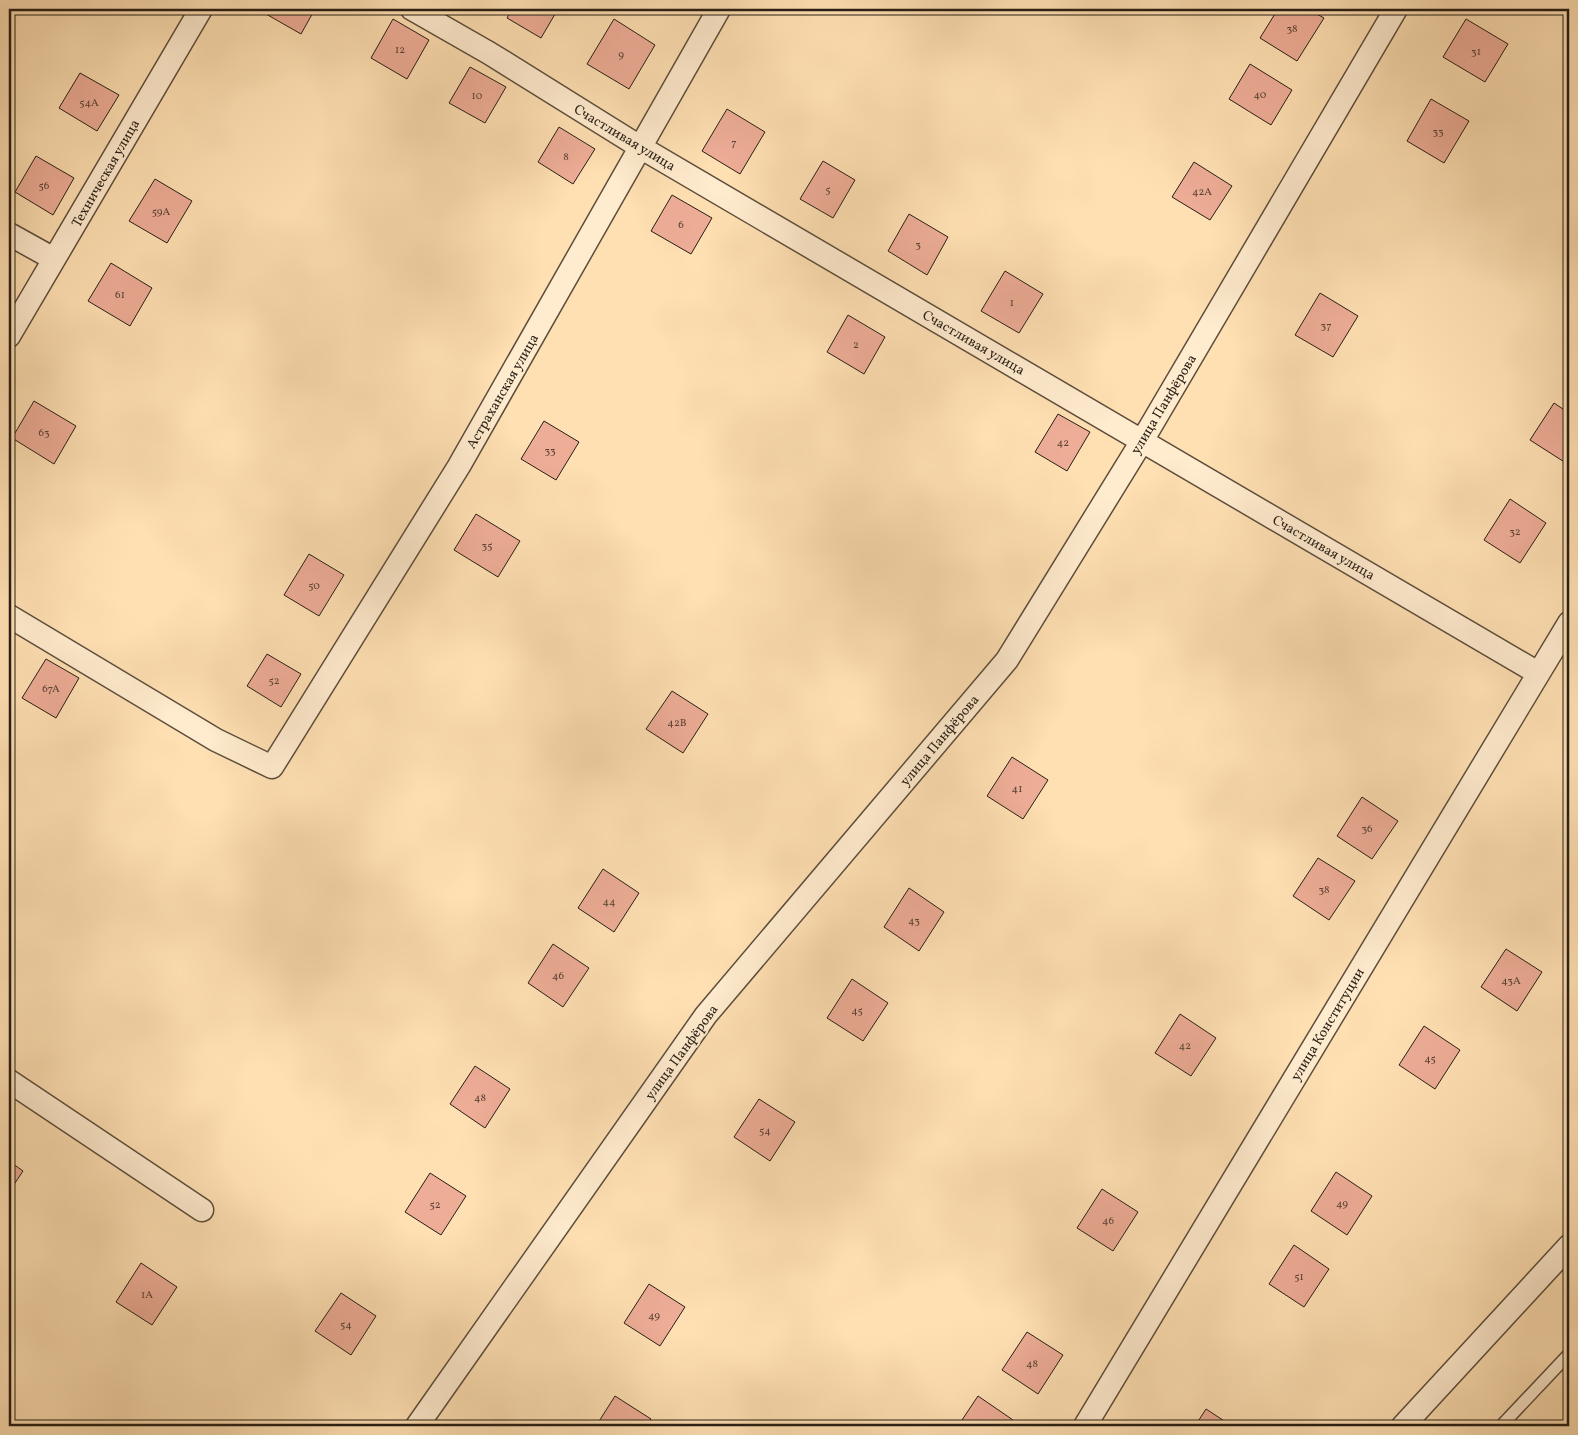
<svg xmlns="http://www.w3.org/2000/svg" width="1578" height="1435" font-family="Vollkorn,serif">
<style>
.building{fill:#eead97;stroke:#271e15}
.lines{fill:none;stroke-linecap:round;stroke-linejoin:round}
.service-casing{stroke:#5d4e3c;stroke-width:14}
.minor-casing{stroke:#5d4e3c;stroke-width:25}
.service{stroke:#ffebce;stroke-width:11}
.minor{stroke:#ffebce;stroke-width:22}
.labels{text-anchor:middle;stroke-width:4;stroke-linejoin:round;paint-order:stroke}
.number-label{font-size:11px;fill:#594236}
.street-label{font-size:14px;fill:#271e15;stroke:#ffebce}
</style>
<rect width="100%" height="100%" fill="#ffe0b3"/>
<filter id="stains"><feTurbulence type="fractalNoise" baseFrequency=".004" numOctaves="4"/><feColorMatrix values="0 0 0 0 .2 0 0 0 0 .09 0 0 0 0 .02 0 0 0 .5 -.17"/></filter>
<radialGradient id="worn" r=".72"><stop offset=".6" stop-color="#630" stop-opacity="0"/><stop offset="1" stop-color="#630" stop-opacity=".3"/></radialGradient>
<path class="building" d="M269,9H315L301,34L266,14Z
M512,9H558L541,38L507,18Z
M1278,9H1308L1324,18L1297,61L1260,38Z
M393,19L429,40L407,79L371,58Z
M614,19L655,45L629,89L587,64Z
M1466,19L1508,44L1485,82L1443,57Z
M1250,64L1292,90L1271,125L1229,99Z
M470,67L506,87L485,123L449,103Z
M80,73L119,95L97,131L59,108Z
M1431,99L1469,121L1444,163L1407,141Z
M727,109L765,132L740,174L702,151Z
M559,127L595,149L573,184L538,162Z
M36,156L74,178L53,215L15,192Z
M823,161L855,180L833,218L800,199Z
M1194,162L1232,186L1210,220L1172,197Z
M155,179L192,201L167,243L129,221Z
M672,195L712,218L691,254L651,231Z
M909,214L948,237L927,275L888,251Z
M111,263L152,288L130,326L88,301Z
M1005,271L1043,294L1019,333L981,311Z
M1320,293L1358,316L1333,357L1295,335Z
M848,315L885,337L864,374L827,352Z
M34,401L76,426L54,464L12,438Z
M1554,403L1569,413V465L1530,440Z
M1058,414L1090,432L1067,471L1035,452Z
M544,421L579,442L556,480L521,459Z
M1510,499L1546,523L1520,563L1484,540Z
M476,514L520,541L498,577L454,550Z
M309,554L344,575L319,616L284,595Z
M267,654L301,674L281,707L247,686Z
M46,659L79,678L56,718L22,698Z
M672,691L708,714L683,753L646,729Z
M1012,757L1048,780L1023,819L987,796Z
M1362,797L1398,821L1372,859L1337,836Z
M1318,858L1355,881L1329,920L1293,896Z
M603,869L639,893L614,932L578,908Z
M909,888L944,912L919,951L884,927Z
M553,944L589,968L563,1007L528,983Z
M1506,949L1542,972L1517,1011L1481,987Z
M852,979L888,1003L863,1041L827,1018Z
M1180,1014L1216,1038L1191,1076L1155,1053Z
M1424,1026L1460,1050L1435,1089L1399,1065Z
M475,1066L510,1089L485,1128L450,1104Z
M759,1099L795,1122L770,1161L734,1137Z
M9,1161L23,1171L9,1192Z
M1336,1172L1372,1196L1347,1235L1311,1211Z
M430,1173L466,1196L441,1235L405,1212Z
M1102,1189L1138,1212L1113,1251L1077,1228Z
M1294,1245L1329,1269L1304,1307L1269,1284Z
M141,1263L177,1287L152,1325L116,1302Z
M649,1284L685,1307L660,1346L624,1323Z
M341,1293L376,1316L351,1355L315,1331Z
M1027,1332L1063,1355L1038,1394L1002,1370Z
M615,1396L651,1419L647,1426H596Z
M978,1396L1013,1420L1009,1426H958Z
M1206,1409L1232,1426H1195Z"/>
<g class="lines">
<g class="service-casing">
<path id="service" d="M1501,1426L1569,1354"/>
</g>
<g class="minor-casing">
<path id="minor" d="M412,9L489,53L640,147L1538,673
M9,234L54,259
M9,336L201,9
M9,616L216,740L272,767L459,466L719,9
M9,1081L202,1210
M417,1426L706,1015L1007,660L1142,441L1396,9
M1085,1426L1569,623
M1403,1426L1569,1246"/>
</g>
<use href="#service" class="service"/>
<use href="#minor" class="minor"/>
</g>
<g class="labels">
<g class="number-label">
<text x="1292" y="32">38</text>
<text x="400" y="53">12</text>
<text x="1476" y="55">31</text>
<text x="621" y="58">9</text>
<text x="1260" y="98">40</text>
<text x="477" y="99">10</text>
<text x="89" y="106">54А</text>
<text x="1438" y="135">33</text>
<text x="734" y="146">7</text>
<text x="566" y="160">8</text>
<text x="44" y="189">56</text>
<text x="828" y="193">5</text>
<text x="1202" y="195">42А</text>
<text x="161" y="215">59А</text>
<text x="681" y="228">6</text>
<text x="918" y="248">3</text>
<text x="120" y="298">61</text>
<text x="1012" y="306">1</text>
<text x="1326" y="329">37</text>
<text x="856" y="348">2</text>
<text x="44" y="436">63</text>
<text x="1063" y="446">42</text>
<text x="550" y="454">33</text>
<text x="1515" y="535">32</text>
<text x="487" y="549">35</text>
<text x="314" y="589">50</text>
<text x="274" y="684">52</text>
<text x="51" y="692">67А</text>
<text x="677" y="726">42В</text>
<text x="1017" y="792">41</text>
<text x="1367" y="832">36</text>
<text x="1324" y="893">38</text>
<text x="609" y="905">44</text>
<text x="914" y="924">43</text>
<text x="558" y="979">46</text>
<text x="1511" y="984">43А</text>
<text x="857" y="1014">45</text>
<text x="1185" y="1049">42</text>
<text x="1430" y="1062">45</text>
<text x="480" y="1101">48</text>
<text x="765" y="1134">54</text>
<text x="1342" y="1207">49</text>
<text x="435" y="1208">52</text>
<text x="1108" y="1224">46</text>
<text x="1299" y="1280">51</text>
<text x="147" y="1298">1А</text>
<text x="654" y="1319">49</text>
<text x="346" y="1328">54</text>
<text x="1032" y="1367">48</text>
</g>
<g class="street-label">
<text transform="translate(625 137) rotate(31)" y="5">Счастливая улица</text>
<text transform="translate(105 173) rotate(-60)" y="5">Техническая улица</text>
<text transform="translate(974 342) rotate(30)" y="5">Счастливая улица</text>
<text transform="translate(502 391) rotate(-60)" y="5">Астраханская улица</text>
<text transform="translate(1163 404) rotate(-59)" y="5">улица Панфёрова</text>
<text transform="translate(1324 547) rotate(30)" y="5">Счастливая улица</text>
<text transform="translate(939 740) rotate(-50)" y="5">улица Панфёрова</text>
<text transform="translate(1327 1024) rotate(-59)" y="5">улица Конституции</text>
<text transform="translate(681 1052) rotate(-54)" y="5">улица Панфёрова</text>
</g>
</g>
<rect width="1578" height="1435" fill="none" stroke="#ffe0b3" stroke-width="30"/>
<rect x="10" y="10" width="1558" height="1415" fill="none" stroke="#271e15" stroke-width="2.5"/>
<rect x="15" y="15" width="1548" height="1405" fill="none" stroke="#271e15"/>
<rect width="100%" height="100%" filter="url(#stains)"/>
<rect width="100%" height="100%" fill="url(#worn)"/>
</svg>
